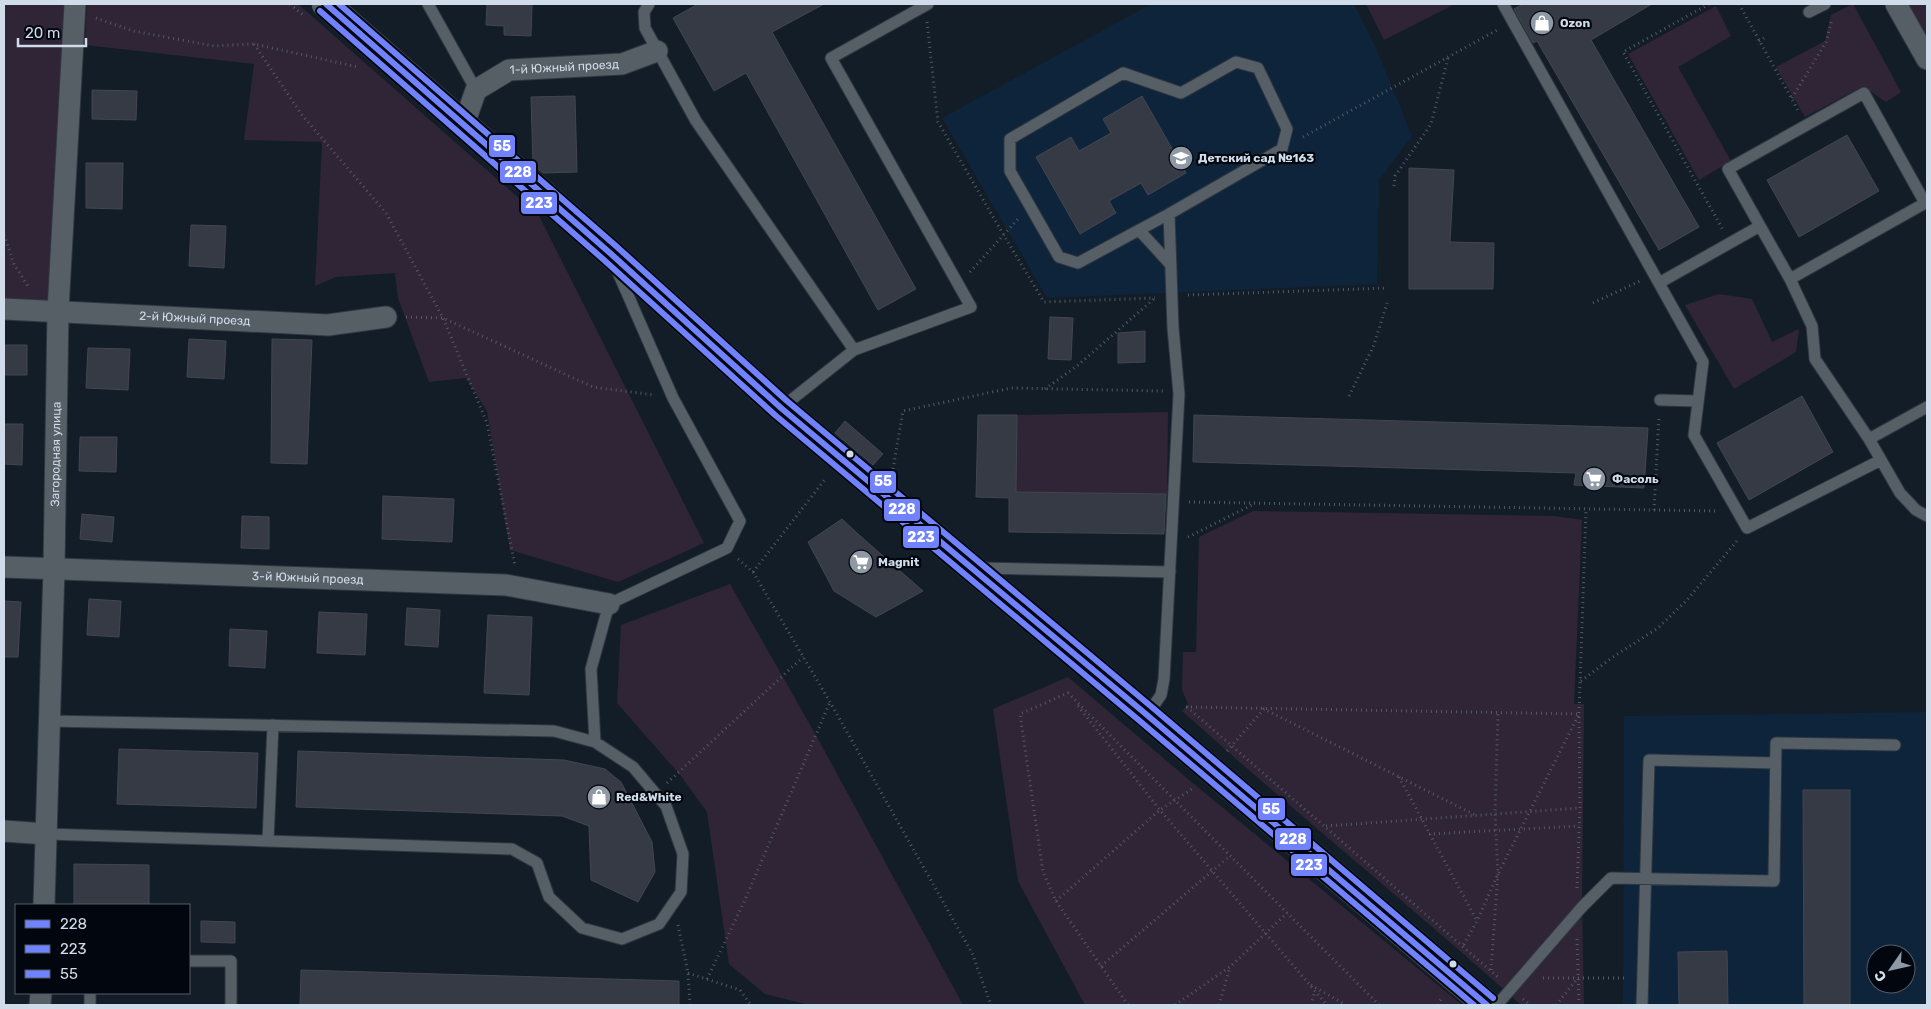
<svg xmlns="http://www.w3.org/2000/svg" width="1931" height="1009" font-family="Rubik,sans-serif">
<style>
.built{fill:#0e243a;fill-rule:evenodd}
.green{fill:#2f2537}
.building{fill:#353a45;stroke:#424651}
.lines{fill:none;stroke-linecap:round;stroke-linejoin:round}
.lane-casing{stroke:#2f3740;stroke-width:13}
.street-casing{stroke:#2f3740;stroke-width:23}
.secondary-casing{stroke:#2f3740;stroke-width:29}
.path{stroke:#535a63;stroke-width:3;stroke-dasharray:1 4;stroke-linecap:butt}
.lane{stroke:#565e66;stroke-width:11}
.street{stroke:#565e66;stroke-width:21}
.secondary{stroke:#565e66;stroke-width:28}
.bus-1-casing{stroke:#02070f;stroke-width:10}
.bus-2-casing{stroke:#02070f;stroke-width:10}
.bus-3-casing{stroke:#02070f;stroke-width:10}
.bus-1{stroke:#7182ff;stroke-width:6}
.bus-2{stroke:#7182ff;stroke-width:6}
.bus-3{stroke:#7182ff;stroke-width:6}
.bus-dot{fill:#d0dce9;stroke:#02070f;stroke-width:2}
.labels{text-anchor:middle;stroke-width:4.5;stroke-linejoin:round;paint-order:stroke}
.poi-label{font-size:12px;font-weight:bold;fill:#d0dce9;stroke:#02070f;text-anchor:start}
.street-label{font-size:12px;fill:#d0dce9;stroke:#02070f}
.line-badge{stroke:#02070f;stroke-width:2}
.badge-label{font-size:14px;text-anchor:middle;font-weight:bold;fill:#fff}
</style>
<rect width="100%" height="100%" fill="#131d28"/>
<path class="built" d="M1151,4H1354L1377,50L1412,136L1379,180L1377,284L1047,298L942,118Z
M1927,712V1005H1623L1624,716ZM1876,954H1906V984H1876Z"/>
<path class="green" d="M4,4H64L50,300L4,299Z
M87,4H298L539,216L704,543L618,582L510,550L487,411L466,378L429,382L398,298L395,273L336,277L315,286L322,142L244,140L254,64L85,45Z
M1366,4H1455L1384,40Z
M1853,4L1901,92L1886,102L1863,86L1805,117L1776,67L1825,41L1831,15Z
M1900,4H1927V53Z
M1716,6L1731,36L1678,67L1731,161L1699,180L1628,54Z
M1719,294L1752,299L1772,342L1799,329L1796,352L1734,389L1685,305Z
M1168,412L1167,494L1016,492L1017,415Z
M1253,511L1554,516L1582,520L1574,704H1584L1582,907L1584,1005H1521C1410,905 1293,811 1182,711L1188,704L1182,690L1183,652H1196L1199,537Z
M730,584L818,739L963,1005H809L765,994L729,964L707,812L681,776L617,703L621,625Z
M1068,677L1188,779L1462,1005H1085L1018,881L993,709Z"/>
<path class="building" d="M487,4H532L531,36L504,35V26L486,25Z
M698,4H824L772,32L916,289L878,310L746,73L714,91L673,18Z
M1523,4H1652L1591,40L1699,227L1659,250L1537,41L1533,43L1514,9Z
M92,90L137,91L136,120L92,119Z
M575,96L577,172L543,173L533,165L531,97Z
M1142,96L1186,173L1148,195L1141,183L1109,201L1116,213L1080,234L1036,157L1071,137L1079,151L1111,133L1103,119Z
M1847,135L1879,191L1799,237L1767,180Z
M86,163H123L122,209L86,208Z
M1409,168L1454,170L1450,242L1494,243L1493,289H1409Z
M191,225L226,226L224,268L189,266Z
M1050,317L1073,318L1071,360L1048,359Z
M1145,331V362L1118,363V333Z
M189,339L226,341L224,379L187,377Z
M272,339L312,340L307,464L271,463Z
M4,345H27V375H4Z
M88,348L130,349L128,390L86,388Z
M1802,396L1833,452L1749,500L1717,443Z
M978,415H1017L1016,492L1166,494L1164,534L1009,532V498L976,497Z
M1194,415L1648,428L1644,488L1574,485L1576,473L1193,462Z
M845,421L883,454L873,465L835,433Z
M4,424H23L22,465L4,464Z
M80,437H117L116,472L79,471Z
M383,496L454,499L452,542L382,539Z
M82,514L114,517L112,542L80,539Z
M242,516L269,517V549L241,548Z
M842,519L858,534L923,591L876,617L834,591L808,542Z
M89,599L121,601L119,637L87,635Z
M4,601L21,602L18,657H4Z
M407,608L440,610L438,647L405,645Z
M319,612L367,614L365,655L317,653Z
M488,615L532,617L529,695L484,693Z
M230,629L267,631L265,668L229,666Z
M119,749L258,753L256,808L117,804Z
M298,751L564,760L605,769L621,782L652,842L655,872L638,902L591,880L589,826L562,816L296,807Z
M1803,790H1850V1005H1804Z
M74,864L149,865V905H74Z
M201,921L235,922V943L201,942Z
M1727,951L1728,1005H1679L1678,952Z
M301,970L679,981V1005H300Z"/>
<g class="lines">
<g class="lane-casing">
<path id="lane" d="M428,4L476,90
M649,4L644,12L645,28L696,121L854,350
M1503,4L1703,362L1694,435L1747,528L1881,460
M1809,12L1825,4
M1760,226L1728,169L1864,93L1925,203
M1139,230L1169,214
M1790,279L1927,202
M1659,283L1760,226L1790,279L1812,326L1815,359L1869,439L1900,493L1916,510L1927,516
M1660,400L1698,401
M781,408L854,350L971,307L831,58L928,4
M1869,439L1927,407
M980,568L1170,572
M1147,715L1161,695L1164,679L1179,394L1173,328L1169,214L1282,149L1287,129L1258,68L1236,62L1181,93L1123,73L1010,139V171L1059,257L1078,263L1139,230L1171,265
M48,721L554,731L595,742L633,767L666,806L683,854L681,892L659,924L622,939L582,928L549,897L537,863L512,849L268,841L273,725
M595,742L591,669L609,604L727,548L740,521L673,398L616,268
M46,834L268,841
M189,961H231V1005
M90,993V1005
M1497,1005L1582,907L1611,878L1774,881L1776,743L1895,745
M1642,1005L1649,760L1775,763"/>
</g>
<g class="street-casing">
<g id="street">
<path d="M1896,4L1927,59"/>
<path id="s1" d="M464,124L476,90L509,70L622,64L657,51"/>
<path id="s2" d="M4,309L328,325L386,317"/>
<path id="s3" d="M4,567L506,585L609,604"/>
<path d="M4,831L46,834"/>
<path id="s4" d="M44,905L54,568L58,310L75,4"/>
<path d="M40,1005L41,993"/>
</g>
</g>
<g class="secondary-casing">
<path id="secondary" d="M326,4L610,253L781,408L1147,715L1487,1005"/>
</g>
<path class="path" d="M290,4L303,15
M1709,4L1623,52L1723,230
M1739,4L1799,112
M96,18L133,31L214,46L254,44L358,67
M927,22L938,122L1003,234L1044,302L1155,298
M1759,41L1764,38
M254,44L302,115L386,213L443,318L487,423L515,566
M1792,98L1826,42L1832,19
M1303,137L1499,29
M1394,186L1395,176L1431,124L1448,58
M4,235L14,264L29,288
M970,272L1018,219
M1188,295L1388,288
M1593,303L1640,281
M406,317L443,318L593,387L654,395
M1045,389L1077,366L1155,298
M1349,396L1374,345L1387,303
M893,469L903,411L1011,388L1163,391
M1189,502L1654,510L1659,416
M1654,510L1718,511
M1188,537L1254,504
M738,559L753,572L830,702L972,953L991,1005
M753,572L826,478
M1581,681L1613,657L1658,628L1687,600L1737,541
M1078,706L1160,810L1327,1005
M1186,707L1579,714L1498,874L1477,921L1463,946
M1187,707L1499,978
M1227,751L1264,709L1475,815
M1399,777L1477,921
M667,783L803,657
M1326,826L1580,808
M1429,834L1579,826
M1577,888L1580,808L1579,714L1586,509
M1056,901L1160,810L1195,787
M678,925L688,973L690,1005
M1577,939L1579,1005
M1101,966L1230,856
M1491,970L1498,874L1495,814L1498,714
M688,973L740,990L751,1005
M1543,978H1626
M707,979L744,902L830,702
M1311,985L1346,1005
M1523,999L1530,1005
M1128,1005L1056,901L1043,872L1020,714L1068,693L1379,1005
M1175,1005L1231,966L1287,913
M1219,1005L1230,967
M1311,1005L1315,991
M1438,1005L1442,997
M1556,1005L1578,978"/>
<use href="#lane" class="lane"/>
<use href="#street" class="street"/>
<use href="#secondary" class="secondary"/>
<g class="bus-1-casing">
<path id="bus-1" d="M326,4L610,253L781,408L1147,715L1487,1005"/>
</g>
<g class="bus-2-casing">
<path id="bus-2" d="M320,11L604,260L775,415L1141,722L1474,1005"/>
</g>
<g class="bus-3-casing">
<path id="bus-3" d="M339,4L616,246L787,401L1153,708L1493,998"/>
</g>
<use href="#bus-1" class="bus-1"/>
<use href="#bus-2" class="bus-2"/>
<use href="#bus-3" class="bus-3"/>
</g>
<defs>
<g id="shop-disc" transform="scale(1.25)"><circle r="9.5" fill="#8e99a5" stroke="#02070f"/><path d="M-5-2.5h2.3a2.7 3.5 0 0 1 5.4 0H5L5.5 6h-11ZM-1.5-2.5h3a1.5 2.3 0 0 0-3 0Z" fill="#fff"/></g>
<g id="school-disc" transform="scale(1.25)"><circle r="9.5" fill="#8e99a5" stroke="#02070f"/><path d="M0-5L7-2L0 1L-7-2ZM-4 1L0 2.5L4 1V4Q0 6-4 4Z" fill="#fff"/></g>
<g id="supermarket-disc" transform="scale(1.25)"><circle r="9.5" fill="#8e99a5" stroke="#02070f"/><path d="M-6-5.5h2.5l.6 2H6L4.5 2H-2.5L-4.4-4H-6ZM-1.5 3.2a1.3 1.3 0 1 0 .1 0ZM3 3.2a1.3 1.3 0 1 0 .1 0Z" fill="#fff"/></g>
</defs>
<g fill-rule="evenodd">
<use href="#shop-disc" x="1542" y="23"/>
<use href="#school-disc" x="1181" y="158"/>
<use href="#supermarket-disc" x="1594" y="479"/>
<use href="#supermarket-disc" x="861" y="562"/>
<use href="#shop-disc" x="599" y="797"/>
</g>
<g class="bus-dot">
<circle cx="850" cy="454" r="4.5"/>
<circle cx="1453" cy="964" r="4.5"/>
</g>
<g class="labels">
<g class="poi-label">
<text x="1560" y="27">Ozon</text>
<text x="1198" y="162">Детский сад №163</text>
<text x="1612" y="483">Фасоль</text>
<text x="878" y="566">Magnit</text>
<text x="616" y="801">Red&amp;White</text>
</g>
<g class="street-label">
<text dy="4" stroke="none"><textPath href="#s1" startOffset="130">1-й Южный проезд</textPath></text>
<text dy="4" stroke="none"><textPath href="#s2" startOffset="191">2-й Южный проезд</textPath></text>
<text dy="4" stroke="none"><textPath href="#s4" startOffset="451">Загородная улица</textPath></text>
<text dy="4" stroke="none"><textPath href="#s3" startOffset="304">3-й Южный проезд</textPath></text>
</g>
</g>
<g class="line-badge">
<rect x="488" y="134" width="28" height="24" rx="5" fill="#7182ff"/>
<rect x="499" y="160" width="38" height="24" rx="5" fill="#7182ff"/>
<rect x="520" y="191" width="38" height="24" rx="5" fill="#7182ff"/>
<rect x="869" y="470" width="28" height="24" rx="5" fill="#7182ff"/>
<rect x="883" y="498" width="38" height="24" rx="5" fill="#7182ff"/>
<rect x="902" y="525" width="38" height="24" rx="5" fill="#7182ff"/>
<rect x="1257" y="797" width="29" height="24" rx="5" fill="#7182ff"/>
<rect x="1274" y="827" width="38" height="24" rx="5" fill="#7182ff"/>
<rect x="1290" y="853" width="38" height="24" rx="5" fill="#7182ff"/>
</g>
<g class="badge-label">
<text x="502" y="151">55</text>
<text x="518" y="177">228</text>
<text x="539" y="208">223</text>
<text x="883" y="486">55</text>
<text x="902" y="514">228</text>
<text x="921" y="542">223</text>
<text x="1271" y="814">55</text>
<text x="1293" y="844">228</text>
<text x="1309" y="870">223</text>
</g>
<rect width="1931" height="1009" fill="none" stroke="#d0dce9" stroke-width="10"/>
<rect x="15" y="904" width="175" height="90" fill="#02070f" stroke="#545c66"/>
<rect x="25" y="920" width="25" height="8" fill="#7182ff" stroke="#545c66"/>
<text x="60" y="929" font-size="15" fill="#d0dce9">228</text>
<rect x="25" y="945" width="25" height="8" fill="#7182ff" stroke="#545c66"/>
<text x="60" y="954" font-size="15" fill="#d0dce9">223</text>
<rect x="25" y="970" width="25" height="8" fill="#7182ff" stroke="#545c66"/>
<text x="60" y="979" font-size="15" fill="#d0dce9">55</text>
<g transform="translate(1891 969) rotate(236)"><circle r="24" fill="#02070f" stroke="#545c66"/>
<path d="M0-4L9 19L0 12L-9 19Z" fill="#8e99a5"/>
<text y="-8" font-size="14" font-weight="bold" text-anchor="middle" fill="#d0dce9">С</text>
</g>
<path d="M18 38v8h68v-8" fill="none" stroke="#d0dce9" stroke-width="2.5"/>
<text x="25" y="38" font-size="15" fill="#d0dce9" stroke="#02070f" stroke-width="4" paint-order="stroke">20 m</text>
</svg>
